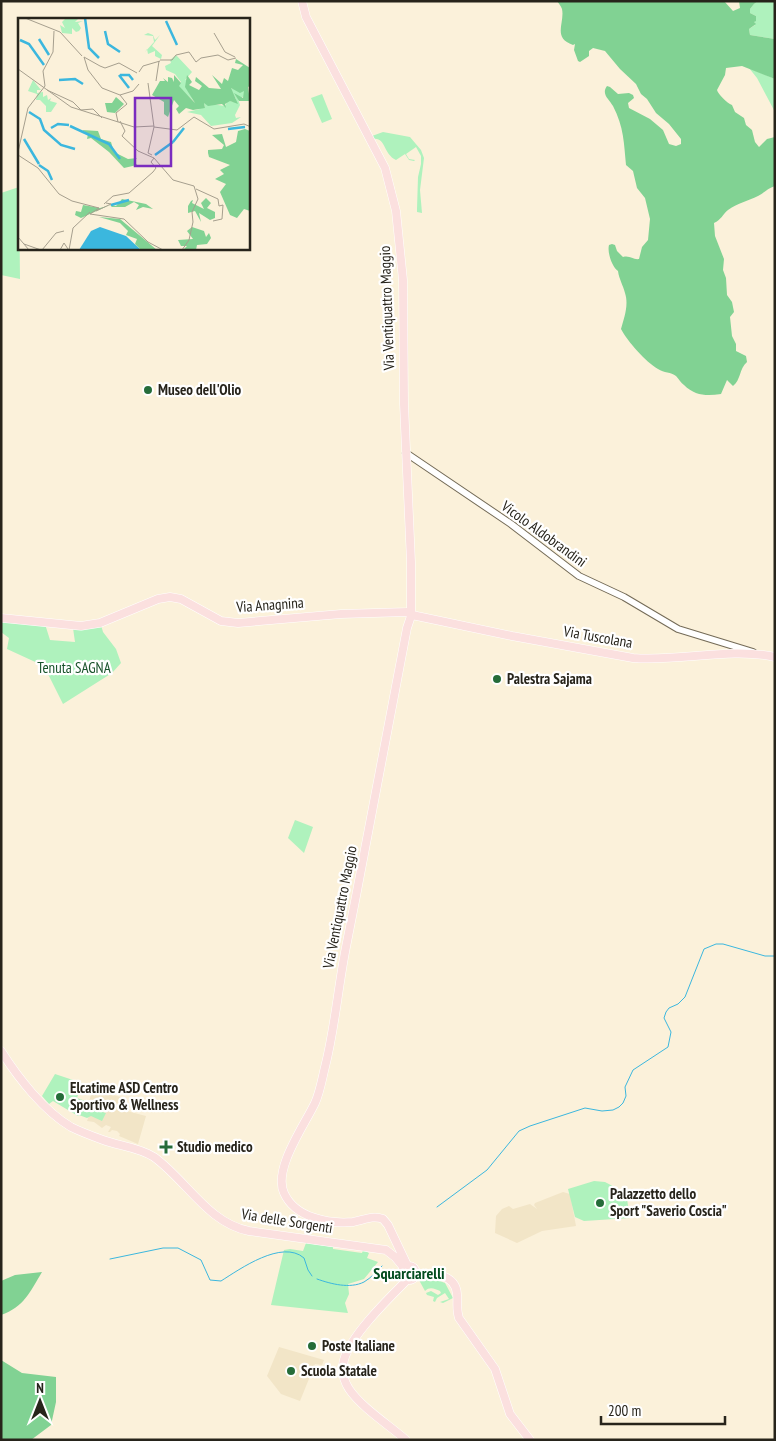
<svg xmlns="http://www.w3.org/2000/svg" width="776" height="1441" font-family="'PT Sans Narrow',sans-serif">
<style>
.built{fill:#f2e5c7}
.green{fill:#aff2bd}
.forest{fill:#81d293}
.lines{fill:none;stroke-linecap:round;stroke-linejoin:round}
.stream{stroke:#3bb7de;stroke-width:1}
.minor-casing{stroke:#746b57;stroke-width:8}
.major-casing{stroke:#fff;stroke-width:9}
.minor{stroke:#fff;stroke-width:6}
.major{stroke:#fbe0df;stroke-width:8}
.poi-dot{fill:#256c39;stroke:#fff;stroke-width:2}
.labels{text-anchor:middle;stroke-width:4.5;stroke-linejoin:round;paint-order:stroke}
.street-label{font-size:15px;fill:#27241b;stroke:#fff}
.poi-label{font-size:15px;font-weight:bold;fill:#27241b;stroke:#fff;text-anchor:start}
.park-label{font-size:15px;fill:#19532b;stroke:#fff}
.neighbourhood-label{font-size:16px;font-weight:bold;fill:#034c1f;stroke:#fff}
.inset-river{fill:none;stroke:#3bb7de;stroke-width:2.5}
.inset-road{fill:none;stroke:#a69f8e;stroke-width:1}
.view{fill:#7b2cbf;fill-opacity:0.15;stroke:#7b2cbf;stroke-width:2.5}
.inset-edge{fill:none;stroke:#27241b;stroke-width:2.5}
</style>
<rect width="100%" height="100%" fill="#fbf1da"/>
<path class="built" d="M99,1091L124,1098L121,1107L119,1109L146,1116L138,1144L119,1136L120,1134L117,1131L112,1130L110,1132H108L111,1127L106,1125L102,1128L94,1122L87,1121L89,1116L88,1107L91,1094L98,1095Z
M563,1192L570,1194L576,1226L542,1231L517,1243L495,1233L496,1216L502,1209L509,1206L513,1209L530,1204L537,1209L534,1205L535,1203Z
M279,1347L324,1360L322,1365L315,1364L300,1401L281,1394L267,1376Z"/>
<path class="green" d="M758,1L775,2V39L750,35L749,29L755,25L754,22L756,16L750,13V9L754,4Z
M749,68L775,79V112L757,78Z
M322,94L332,119L322,123L311,98Z
M383,132L410,137L421,150L424,158L420,190L422,213L417,212V209L418,177L421,164V156L416,147L406,154L409,159L415,160L414,161L409,160L405,154L396,160C383,154 386,137 373,139L372,136Z
M19,187L20,279L1,275V193Z
M1,621L45,624L50,640L75,642L73,628L101,625L103,632L116,649L121,663L112,673L63,704L44,666L7,649L9,638L1,632Z
M295,820L313,827L304,853L288,838Z
M55,1074L82,1083L77,1098L88,1102L86,1107L106,1113L102,1121L91,1116L87,1118L79,1115L78,1116L53,1101L49,1104L42,1096Z
M594,1181L605,1182L626,1193L630,1218L584,1221L575,1217L568,1189Z
M306,1243L333,1247V1249L362,1253L363,1250L369,1253L367,1258L378,1262L364,1279L348,1284L349,1294L345,1303L348,1313L271,1305L284,1250L290,1249L303,1251Z
M432,1278L445,1283L453,1298L443,1303L440,1302L449,1299L445,1293L437,1298L435,1302L433,1301L434,1297L427,1295L426,1293L431,1291L438,1295L441,1293L440,1291C435,1289 430,1286 425,1291L419,1280Z"/>
<path class="forest" d="M557,1H724L733,11L740,8L739,1H758L754,4L750,9V13L756,16V21L754,22L756,24L749,29L750,35L775,39V79L742,66L726,68L725,75L717,90C718,94 727,103 732,105L735,112L744,118L746,125L752,130L755,142L759,147L767,139L775,137V186C768,188 764,193 758,196C748,201 738,203 728,210C723,214 721,220 714,223L715,236L724,259L723,270L726,278L727,295L732,302L734,312L730,317L732,336L736,344V351L746,356L747,362C739,369 741,380 733,386L727,380L721,394C707,396 695,396 684,385C681,383 679,379 676,376C671,372 664,373 658,369C646,362 628,342 621,329C624,318 629,305 625,293C623,285 619,279 618,271C612,267 607,252 609,245L612,244L615,245L617,251L623,257C630,255 633,260 639,259L642,247L648,240L650,219L645,198L637,188L633,171L626,165C624,144 624,127 613,106C609,99 601,94 607,86L610,87L618,94L629,93L633,95L634,98L628,103L629,108L650,119L663,130L669,144L676,146L681,144V139L669,124L656,113L647,99L641,94L636,84L620,69L605,51L593,48L589,51V56L580,62L578,61L574,50L575,44L573,45C552,38 565,23 562,9C561,6 559,4 557,1Z
M42,1272C30,1292 24,1307 1,1315V1281L15,1275Z
M1,1360L22,1373L56,1377V1402L51,1425L31,1440H1Z"/>
<g class="lines">
<path class="stream" d="M437,1207L487,1170L519,1131L530,1126L585,1108L602,1111L613,1110L619,1107L623,1103L626,1096L625,1087L633,1070L668,1047L671,1032L664,1018L666,1012L669,1008L678,1004L685,997L704,949L716,944H723L765,956H775
M110,1259L163,1248H178L201,1260L210,1280L221,1281C240,1269 282,1239 304,1258L308,1270L312,1276
M317,1279C331,1284 350,1289 364,1282C371,1278 377,1271 382,1266"/>
<g class="minor-casing">
<path id="minor" d="M406,453L511,524L579,576L624,597L678,629L753,652"/>
</g>
<g class="major-casing">
<path id="major" d="M302,1L306,17L385,168L396,211L403,280L404,404L411,562V611
M412,615L512,636L633,658C680,662 729,647 775,657
M1,618L81,626L100,623L158,599L170,597L181,599L221,621L238,623L341,614L407,612
M1,1051C18,1078 44,1111 71,1127C81,1132 92,1136 103,1140C119,1146 139,1147 154,1157C187,1181 208,1223 249,1231L386,1250L395,1257L404,1268
M402 1273a7 7 0 1 1 14 0a7 7 0 1 1-14 0Z
M408,1267L388,1225L383,1219C373,1215 364,1220 353,1222C329,1224 295,1218 284,1193C273,1169 304,1126 315,1103C320,1092 322,1079 325,1067C335,1028 338,987 346,947C367,841 387,735 407,628L411,616
M416,1274C431,1272 456,1274 457,1294C458,1302 456,1309 459,1318L495,1369L510,1414L530,1440
M406,1440C389,1425 362,1408 349,1389C344,1381 341,1370 344,1360C350,1336 389,1298 407,1280"/>
</g>
<use href="#minor" class="minor"/>
<use href="#major" class="major"/>
</g>
<g class="poi-dot">
<circle cx="148" cy="390" r="5"/>
<circle cx="497" cy="679" r="5"/>
<circle cx="60" cy="1097" r="5"/>
<path d="M163.5 1139.5h5v5h5v5h-5v5h-5v-5h-5v-5h5z"/>
<circle cx="600" cy="1203" r="5"/>
<circle cx="312" cy="1346" r="5"/>
<circle cx="291" cy="1371" r="5"/>
</g>
<g class="labels">
<g class="street-label">
<text transform="translate(387 308) rotate(-92)" y="5">Via Ventiquattro Maggio</text>
<text transform="translate(544 534) rotate(36)" y="5">Vicolo Aldobrandini</text>
<text transform="translate(270 605) rotate(-4)" y="5">Via Anagnina</text>
<text transform="translate(598 637) rotate(10)" y="5">Via Tuscolana</text>
<text transform="translate(340 907) rotate(-79)" y="5">Via Ventiquattro Maggio</text>
<text transform="translate(287 1221) rotate(9)" y="5">Via delle Sorgenti</text>
</g>
<g class="poi-label">
<text x="158" y="395">Museo dell'Olio</text>
<text x="507" y="684">Palestra Sajama</text>
<text x="70" y="1093">Elcatime ASD Centro<tspan x="70" dy="17">Sportivo &amp; Wellness</tspan></text>
<text x="177" y="1152">Studio medico</text>
<text x="610" y="1199">Palazzetto dello<tspan x="610" dy="17">Sport "Saverio Coscia"</tspan></text>
<text x="322" y="1351">Poste Italiane</text>
<text x="301" y="1376">Scuola Statale</text>
</g>
<g class="park-label">
<text x="74" y="673">Tenuta SAGNA</text>
</g>
<g class="neighbourhood-label">
<text x="409" y="1279">Squarciarelli</text>
</g>
</g>
<g transform="translate(18 18)">
<rect width="232" height="232" fill="#fbf1da"/>
<path d="M61,0L57,4L65,3L60,5L63,10L61,13L58,14L54,10V16L44,15L42,7L47,10L44,4L47,1ZM130,15L135,17L137,22L142,17L134,28L144,37L143,41L137,38V33L130,36L129,31L127,34L136,24L135,18L126,17ZM158,37L174,54L167,62L170,61L169,71L177,84L160,68L163,64L157,56L148,52L147,48L153,45L152,42ZM15,62L23,72H19V75L25,74V79L29,77L30,82L33,80L32,83L39,85L33,94H28V88L22,82H18L19,76L10,73ZM212,70L226,73L227,78L220,81L222,87L217,97L218,100L223,99L214,105L193,108L183,97L169,94L182,91L181,88L187,90L186,85L207,88L210,82L215,84L218,81Z" fill="#aff2bd"/>
<path d="M218,41L232,50V68L230,69L232,83H221L216,75L225,80L226,73L222,75L213,70L220,86L212,83L207,86L208,90L204,86L190,88L186,85L187,90L175,92L168,90L161,96L158,91L161,88L156,82L150,99L146,96V84L134,77L142,63H147L145,60L150,64V59L154,60L156,64V57L163,65L161,68L177,85L167,69L169,57L174,64L171,67L181,72L184,68L177,63L178,59L191,70L203,71L194,57L204,66L206,60L210,63L214,50L220,52L225,47L217,45ZM98,79L106,86L97,95L89,94L87,85H94ZM227,111L232,113V193L226,191L219,200L212,197L202,174L208,166L197,161L206,156L202,152L212,147L191,139L190,135V132L204,131L206,127L194,117L204,116L208,129L218,124L220,113ZM64,112L80,113L83,121L93,124L96,134L110,141L119,140L116,143L119,147L106,150L91,134L73,120L69,121L70,116ZM188,180L193,185L189,190L197,194V200L192,202L181,195L183,204L177,193L170,195V188L173,183L175,182L174,185L186,191L183,185ZM104,181L128,186L135,191L125,189L118,192L121,187L116,184L107,189H94L92,187L63,200L57,197L58,193L63,194L65,187L82,190L93,187L98,188ZM81,199L102,201L139,232H128L122,226L128,232H123L117,226L119,221L108,217L110,213L102,205ZM174,209L186,213L188,219L191,215L193,220L189,226L179,227L178,232H165L169,228H163L160,222L175,221L169,213Z" fill="#81d293"/>
<path d="M82,209L108,218L123,232H61L73,213Z" fill="#3bb7de"/>
<path class="inset-river" d="M67,0L71,30L81,40M148,3L159,27M87,13L90,26L102,34M21,21L31,37M2,22L11,26L26,47M101,57L111,70M102,57H111L115,62M41,62L57,61L65,66M11,94L22,101L26,112L43,127L57,131M52,108L91,126L102,141M33,110L40,106L51,107M210,111L227,109M6,121L21,146M155,124L166,110M137,137L155,124M21,147L30,153L34,162M93,187L111,182"/>
<path class="inset-road" d="M7,0L42,14L64,38M196,15L207,34L217,39M66,39L70,52L84,70L102,77M66,39L82,48M142,42H154L158,37L171,34L178,44L183,40L200,37L210,42L218,40M82,48L87,50L101,45L119,55M0,51L53,89L116,109L136,108M121,54L125,48L142,43M138,63L141,43M130,65L136,109M29,72L55,84L63,92L75,91L84,100M102,77L115,73L121,66M10,90L27,68L25,53L35,34L36,13M102,103L107,113L104,118L120,133L136,140M100,104L98,95L109,86L102,77M136,109L159,112L176,99L196,111L226,106L233,109M0,134L10,90M0,137L20,150L41,176L54,183L81,190L72,196M134,137L130,135L136,109M136,140L155,162L176,168L180,181L174,194L175,204M178,171L200,181L201,188L205,187L204,201L195,203M86,186L95,178L111,175L135,154L138,150L133,144L136,140M78,193L93,186L88,185M72,196L106,201L130,224L145,232M0,219L11,232M6,226L23,232M24,232L38,215L46,213M42,232L46,225L50,231M51,232L55,210L72,194M164,232L171,222L175,204"/>
<path class="view" d="M117,80H153V148H117Z"/>
<rect width="232" height="232" class="inset-edge"/>
</g>
<rect width="776" height="1441" fill="none" stroke="#27241b" stroke-width="5"/>
<g transform="translate(40 1401)" stroke="#ffffff" stroke-width="4" paint-order="stroke">
<path d="M0-4L9 19L0 12L-9 19Z" fill="#27241b"/>
<text y="-8" font-size="14" font-weight="bold" text-anchor="middle" fill="#27241b">N</text>
</g>
<path d="M601 1416v8h124v-8" fill="none" stroke="#27241b" stroke-width="2.5"/>
<text x="608" y="1416" font-size="15" fill="#27241b" stroke="#ffffff" stroke-width="4" paint-order="stroke">200 m</text>
</svg>
